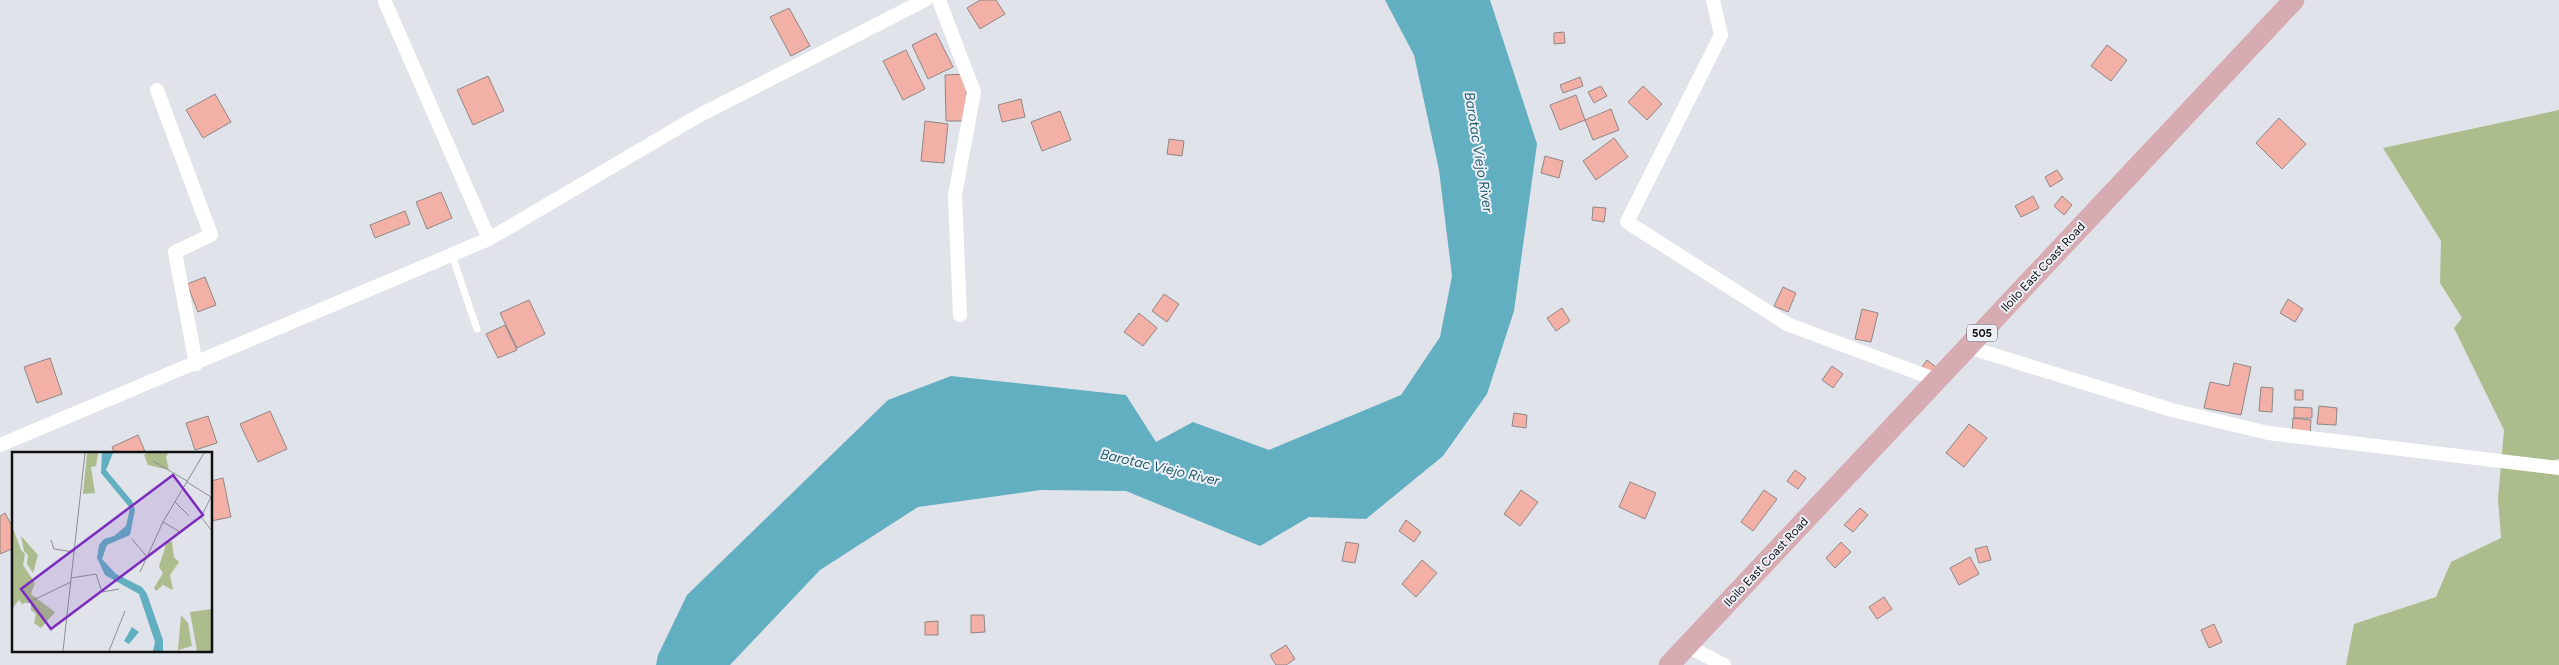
<svg xmlns="http://www.w3.org/2000/svg" width="2559" height="665" font-family="Figtree,sans-serif">
<style>
.green{fill:#acbc8c}
.water{fill:#63afc2}
.building{fill:#f3b0a7;stroke:#8f8786}
.lines{fill:none;stroke-linecap:round;stroke-linejoin:round}
.lane{stroke:#fff;stroke-width:7}
.street{stroke:#fff;stroke-width:14}
.primary{stroke:#d6abb2;stroke-width:21}
.labels{text-anchor:middle;stroke-width:4;stroke-linejoin:round;paint-order:stroke}
.shield{fill:#eef0f7;stroke:#525357;stroke-width:1}
.shield-label{font-size:11px;font-weight:bold;fill:#0f1012}
.street-label{font-size:12px;fill:#0f1012;stroke:#eef0f7}
.water-label{font-size:14px;font-style:italic;fill:#1f5d6c;stroke:#eef0f7}
.inset-road{fill:none;stroke:#8d8f94;stroke-width:1}
.view{fill:#7b2cbf;fill-opacity:0.15;stroke:#7b2cbf;stroke-width:2.5}
.inset-edge{fill:none;stroke:#0f1012;stroke-width:2.5}
</style>
<rect width="100%" height="100%" fill="#e1e3ea"/>
<path class="green" d="M2559,110V459L2548,462L2559,476V665H2346L2354,624L2436,597L2451,562L2501,538L2498,498L2504,430L2454,328L2462,318L2440,283L2441,241L2383,148Z"/>
<path class="water" d="M1385,0H1490L1537,144L1514,311L1487,394L1443,456L1366,519L1309,517L1260,546L1126,491L1041,490L918,507L820,570L730,665H656L658,655L687,595L888,400L951,376L1126,395L1156,442L1193,422L1269,450L1401,395L1440,337L1452,276L1439,170L1414,55Z"/>
<path class="building" d="M980,0H996L1005,14L980,29L967,8Z
M789,8L810,46L791,56L770,17Z
M1564,32L1565,43L1554,44V33Z
M936,33L953,67L928,79L912,45Z
M2107,45L2127,60L2111,81L2091,66Z
M906,50L925,89L903,100L883,61Z
M966,74L967,121H946L945,75Z
M488,76L504,111L473,125L457,90Z
M1580,77L1583,86L1563,93L1560,85Z
M1601,86L1607,96L1594,103L1588,92Z
M1643,86L1662,104L1647,120L1628,102Z
M215,94L231,122L203,138L186,110Z
M1576,95L1585,120L1560,130L1550,105Z
M1021,99L1025,117L1002,122L998,105Z
M1611,109L1619,130L1593,140L1585,120Z
M1060,111L1071,140L1042,151L1031,122Z
M2279,118L2306,144L2282,169L2256,143Z
M925,121L948,124L944,163L921,161Z
M1614,138L1628,157L1596,180L1583,161Z
M1169,139L1184,141L1182,156L1167,154Z
M1545,156L1563,161L1559,178L1541,173Z
M2057,170L2063,179L2050,187L2045,177Z
M441,192L452,218L427,229L416,202Z
M2033,196L2039,208L2021,217L2015,206Z
M2062,196L2072,205L2064,215L2054,206Z
M1593,207L1606,208L1604,222L1592,220Z
M405,211L410,224L375,238L370,225Z
M205,277L216,305L198,312L187,284Z
M1783,287L1796,293L1788,312L1774,306Z
M1164,294L1179,304L1167,322L1152,311Z
M2288,299L2303,309L2295,322L2280,313Z
M529,300L545,334L517,348L500,313Z
M1562,308L1570,321L1556,331L1547,318Z
M1862,309L1878,313L1871,342L1855,339Z
M1139,313L1157,328L1143,346L1124,332Z
M505,325L517,350L498,358L486,334Z
M50,358L62,394L37,403L24,367Z
M1927,360L1936,367L1930,375L1921,369Z
M2234,363L2251,367L2241,415L2204,408L2210,382L2229,386Z
M1832,366L1843,374L1833,388L1822,380Z
M2261,387L2273,388L2272,412L2259,411Z
M2295,390H2303V400H2295Z
M2319,406L2337,408L2336,425L2317,424Z
M2294,407L2312,408V418H2294Z
M270,411L287,449L258,462L240,424Z
M1514,413L1527,415L1526,428L1512,426Z
M208,416L217,443L195,450L186,423Z
M2293,418L2311,420L2310,435L2292,433Z
M1969,424L1987,438L1964,467L1946,453Z
M138,435L146,454H115L112,447Z
M1795,470L1806,478L1798,489L1787,481Z
M223,478L231,517L211,521V481Z
M1630,482L1656,493L1645,519L1619,507Z
M1521,490L1538,502L1520,526L1504,514Z
M1764,490L1777,499L1753,531L1741,522Z
M1860,508L1868,515L1853,532L1844,525Z
M5,513L14,530V548L0,554V516Z
M1406,520L1421,532L1414,542L1399,531Z
M1346,542L1359,544L1355,563L1342,561Z
M1841,542L1851,552L1835,568L1826,558Z
M1987,546L1991,560L1979,563L1975,549Z
M1970,557L1979,574L1959,585L1950,568Z
M1422,560L1437,573L1416,597L1402,584Z
M1884,597L1892,609L1877,619L1869,607Z
M971,615H984L985,632L971,633Z
M938,621V635H925V622Z
M2214,624L2222,642L2209,648L2201,630Z
M1286,645L1295,659L1286,665H1276L1270,655Z"/>
<g class="lines">
<path class="lane" d="M452,255L477,329"/>
<path class="street" d="M939,0L974,92L955,195L960,315
M1713,0L1721,35L1627,222L1787,324L1937,380
M385,2L489,239
M157,90L211,235L175,252L196,364
M1968,347L2172,410L2268,433L2559,468
M0,445L489,239L698,116L925,0
M1687,646L1724,665"/>
<path class="primary" d="M1669,665L2294,0"/>
</g>
<g class="labels">
<rect class="shield" x="1967" y="324.5" width="30" height="17" rx="4"/>
<g class="shield-label">
<text x="1982" y="337">505</text>
</g>
<g class="street-label">
<text transform="translate(2043 267) rotate(-47)" y="4">Iloilo East Coast Road</text>
<text transform="translate(1766 562) rotate(-47)" y="4">Iloilo East Coast Road</text>
</g>
<g class="water-label">
<text transform="translate(1479 152) rotate(81)" y="5">Barotac Viejo River</text>
<text transform="translate(1160 467) rotate(13)" y="5">Barotac Viejo River</text>
</g>
</g>
<g transform="translate(12 452)">
<rect width="200" height="200" fill="#e1e3ea"/>
<path d="M75,1H86L84,14L79,15L83,41L71,42ZM135,1H156L154,5L157,18L136,13L132,3ZM0,74L9,98L13,102L11,113L23,131L19,142L43,160L29,176L22,171L24,162L19,158V149L10,152L7,148L0,157ZM9,84L26,103L21,121L15,112L16,103L12,99ZM155,89L160,90L162,105L167,110L158,123L161,138L151,133L144,139L142,136L151,121L147,115ZM200,157V199H185L178,160ZM169,163L176,171L180,194L166,198Z" fill="#acbc8c"/>
<path d="M90,1H101L94,18L120,49L123,58L118,83L95,93L90,107L104,122L130,135L135,142L151,188V199H141L143,190L127,142L93,123L85,106L87,93L92,87L102,84L114,74L118,56L89,21ZM120,175L127,180L117,192L112,189Z" fill="#63afc2"/>
<path class="inset-road" d="M141,9L175,29M175,30L199,45M199,45L189,65L200,79M163,50L177,64M151,70L168,80M120,87L135,105M39,88L42,97L62,100M128,120L151,70L192,1M59,126L84,122L90,140L107,137M15,151L59,130M51,199L73,1M97,199L113,159"/>
<path class="view" d="M161,23L191,63L39,177L9,137Z"/>
<rect width="200" height="200" class="inset-edge"/>
</g>
</svg>
